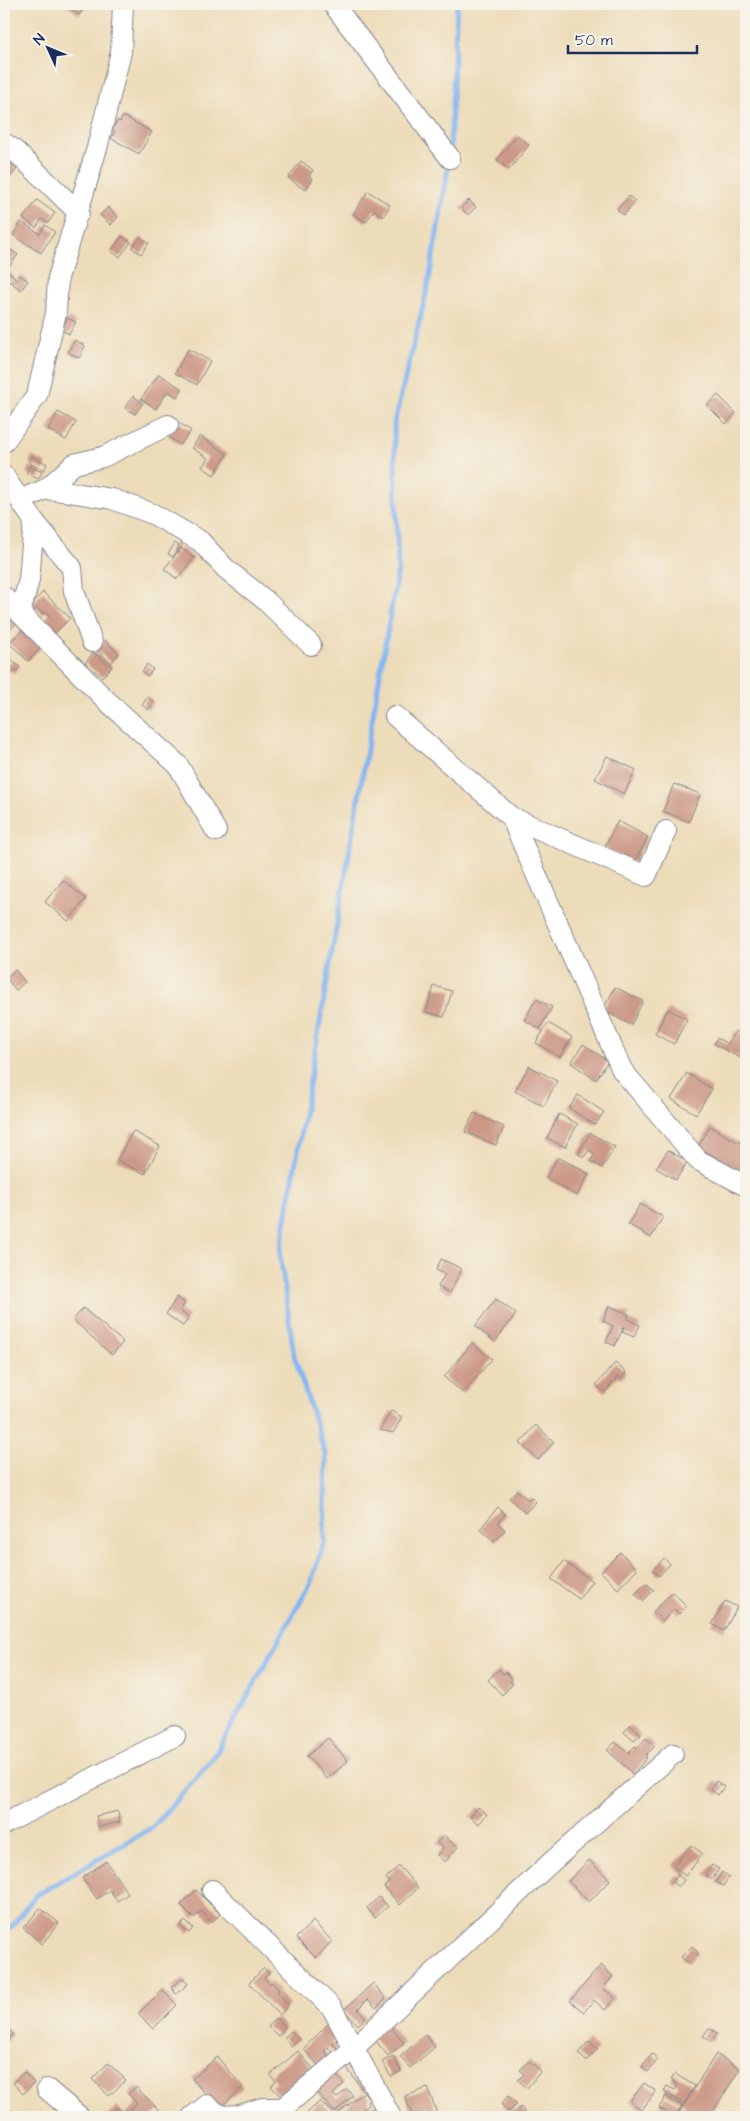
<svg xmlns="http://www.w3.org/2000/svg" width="750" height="2121" font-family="'Architects Daughter',sans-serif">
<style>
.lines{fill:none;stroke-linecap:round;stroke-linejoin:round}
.stream{stroke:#85b6f1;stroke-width:5}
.building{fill:#cc9987}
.street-casing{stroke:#84868c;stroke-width:22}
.street{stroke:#fff;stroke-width:20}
</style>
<rect width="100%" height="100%" fill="#f7f3e8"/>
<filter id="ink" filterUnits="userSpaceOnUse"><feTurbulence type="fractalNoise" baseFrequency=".02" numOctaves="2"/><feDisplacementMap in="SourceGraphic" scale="10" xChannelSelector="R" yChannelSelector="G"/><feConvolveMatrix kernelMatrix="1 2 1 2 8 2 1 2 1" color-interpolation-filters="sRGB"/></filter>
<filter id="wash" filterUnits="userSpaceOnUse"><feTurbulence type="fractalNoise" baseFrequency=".0096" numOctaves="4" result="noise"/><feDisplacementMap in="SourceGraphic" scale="20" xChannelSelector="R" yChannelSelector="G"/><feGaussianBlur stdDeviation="1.12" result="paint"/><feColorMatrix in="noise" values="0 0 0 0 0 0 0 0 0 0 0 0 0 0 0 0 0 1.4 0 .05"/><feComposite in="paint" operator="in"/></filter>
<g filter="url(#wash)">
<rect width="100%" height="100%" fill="#eddcb9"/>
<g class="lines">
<path class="stream" d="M450,148L457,4
M4,1937L35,1896L153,1827L214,1757L311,1582L324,1542L326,1456L294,1355L280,1254L398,570L394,423L428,286L449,162"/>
</g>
<g id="blocks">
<path class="building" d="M64,4H87L79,15Z
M123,116L152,132L139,154L111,138L115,131L112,129L118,120L120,122Z
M517,135L529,145L509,170L497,160Z
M4,158L17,169L6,182L4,180Z
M301,161L313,170L309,176L313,179L305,190L288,178Z
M368,191L390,205L383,217L374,210L366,222L353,214Z
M629,196L635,201L624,215L617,210Z
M37,200L55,213L48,223L42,219L36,228L23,218Z
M469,200L476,207L468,215L461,208Z
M108,207L118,217L111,225L100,215Z
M21,222L40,234L45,225L55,232L41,253L13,235Z
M122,236L131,242L120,257L111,251Z
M140,237L149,243L141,254L132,248Z
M6,246L18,255L6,270L15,277L11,283L4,277V249Z
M20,275L28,281L21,290L13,284Z
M67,318L76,322L69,334L61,330Z
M75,340L85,346L79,358L68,352Z
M188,349L210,361L197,385L175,373Z
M159,374L182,389L177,397L168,391L156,409L141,399Z
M718,395L736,413L726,424L707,405Z
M133,396L143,403L135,414L125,408Z
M58,412L76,422L66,440L48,430Z
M178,422L191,431L180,445L168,436Z
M200,436L227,454L214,475L202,467L208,458L192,448Z
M32,456L47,464L44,470L29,463Z
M30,466L42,472L38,479L26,473Z
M175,543L179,546L173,557L168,554Z
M181,548L194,558L177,579L164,569Z
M43,592L70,618L54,634L43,623L50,616L46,612L43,614L37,608L32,613L24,612Z
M4,603L20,619L4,636Z
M25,627L44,645L28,661L9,643Z
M105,640L119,654L111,663L96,649Z
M94,652L112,667L102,677L85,663Z
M12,660L20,667L14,673L6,667Z
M147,664L153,669L148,676L142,672Z
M148,697L154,702L148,710L142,705Z
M607,756L636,770L624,794L595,779Z
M674,784L700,794L689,822L663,811Z
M618,821L648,837L634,863L604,848Z
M63,880L86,899L68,921L45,902Z
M15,970L25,982L16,990L6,978Z
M434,986L452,991L444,1017L426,1012Z
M615,987L643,1001L631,1025L603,1010Z
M536,999L552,1007L540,1029L524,1020Z
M668,1009L687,1019L674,1044L655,1034Z
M548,1023L572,1037L560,1057L536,1043Z
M735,1031L746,1036V1061L714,1044L717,1038L728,1044Z
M583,1044L608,1061L596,1080L571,1063Z
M529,1066L557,1081L544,1106L515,1091Z
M687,1073L712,1089L696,1114L671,1099Z
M578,1095L604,1112L595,1125L569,1108Z
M474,1113L504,1127L496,1145L465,1132Z
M559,1114L578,1124L565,1147L547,1138Z
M710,1126L739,1143L742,1137L746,1139V1175L698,1147Z
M133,1131L160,1146L145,1174L117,1160Z
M590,1133L615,1147L602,1168L590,1161L595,1154L589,1150L584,1157L578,1154Z
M668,1150L687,1162L676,1180L656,1168Z
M558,1157L589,1174L577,1196L546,1178Z
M640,1204L663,1217L651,1238L628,1224Z
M441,1259L462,1269L450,1293L438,1287L445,1274L436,1270Z
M177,1297L185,1303L180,1311L189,1317L183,1326L166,1314Z
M496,1299L516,1314L495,1342L475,1326Z
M609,1306L629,1314L627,1319L640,1325L634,1337L622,1332L624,1326L615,1346L606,1342L613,1326L603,1321Z
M83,1308L123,1342L112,1355L73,1320Z
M472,1343L492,1359L463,1393L444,1377Z
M615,1363L626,1372L621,1379L618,1376L605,1392L596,1385Z
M391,1411L402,1417L393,1433L380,1430Z
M536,1425L554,1442L538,1460L520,1443Z
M517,1490L528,1500L531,1497L536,1502L525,1513L509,1498Z
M498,1507L505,1514L498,1523L505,1530L495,1542L480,1529Z
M620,1552L637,1569L618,1589L601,1572Z
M664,1558L670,1564L659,1576L653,1570Z
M564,1561L592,1581L579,1599L551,1579Z
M646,1583L654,1590L643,1601L635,1594Z
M672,1592L687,1606L679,1614L674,1609L663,1621L653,1612Z
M725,1601L737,1607L724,1631L712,1624Z
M499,1669L503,1674L506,1672L512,1679L510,1681L513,1684L502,1695L488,1680Z
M630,1725L641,1735L634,1741L624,1732Z
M328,1738L348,1761L327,1779L307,1756Z
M646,1738L655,1746L645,1756L647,1758L633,1774L607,1750L615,1742L628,1753L635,1746L637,1748Z
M716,1781L724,1787L718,1795L710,1789Z
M478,1807L487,1814L479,1824L470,1817Z
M118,1811L120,1822L99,1827L96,1816Z
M443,1835L458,1847L445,1862L437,1855L443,1848L437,1843Z
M691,1845L703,1854L685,1876L673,1866Z
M589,1860L610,1880L589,1902L568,1881Z
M106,1861L128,1894L117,1901L110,1890L97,1899L82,1878Z
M712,1865L719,1869L712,1879L705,1874Z
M399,1866L418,1888L400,1905L384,1887L389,1882L386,1878Z
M722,1872L729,1877L723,1886L716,1882Z
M678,1875L684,1880L678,1887L672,1882Z
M196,1890L220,1914L212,1922L201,1911L194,1918L181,1905Z
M379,1897L388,1906L375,1918L367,1908Z
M40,1908L59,1923L42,1944L23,1928Z
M185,1921L193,1928L189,1933L180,1926Z
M313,1921L332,1941L316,1958L296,1938Z
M692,1946L698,1953L688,1963L681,1957Z
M601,1965L613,1976L603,1988L615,1998L605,2010L594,2000L584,2012L570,2001Z
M264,1968L269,1973L264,1978L269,1984L271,1982L279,1990L277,1992L289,2005L280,2015L249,1983Z
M183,1978L188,1984L176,1994L171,1987Z
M373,1983L386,1998L376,2008L368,1999L358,2009L366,2018L358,2025L344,2010Z
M162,1990L177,2005L153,2029L138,2014Z
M276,2018L286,2027L278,2036L268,2027Z
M329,2023L341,2035L332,2043L337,2048L333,2052L328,2047L324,2051L331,2058L321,2068L303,2049Z
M388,2023L404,2043L388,2056L372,2036Z
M4,2025L13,2034L6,2042L4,2040Z
M709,2028L717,2033L712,2042L703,2036Z
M291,2031L299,2039L291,2046L284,2038Z
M425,2035L435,2047L410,2068L400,2057Z
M589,2041L598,2049L586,2061L578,2053Z
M298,2051L316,2072L284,2100L271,2086L276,2082L270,2075Z
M652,2054L658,2059L648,2072L642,2067Z
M716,2054L740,2069L709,2117H676Z
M358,2056L376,2083L363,2091L345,2065Z
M393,2056L401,2071L391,2077L382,2062Z
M217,2057L243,2087L219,2109L192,2079Z
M529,2061L541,2071L527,2088L518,2080L524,2074L520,2070Z
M108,2063L126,2080L109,2096L92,2079Z
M24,2072L34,2083L23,2094L13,2083Z
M335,2074L344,2084L333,2094L337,2098L347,2089L353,2096L335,2112L315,2091Z
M675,2074L695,2086L684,2104L664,2092L667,2086L675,2090L678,2085L671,2080Z
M644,2083L656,2091L642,2110L630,2101Z
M136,2087L159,2110L151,2117H106L117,2107L125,2115L137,2103L128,2094Z
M428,2088L438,2117H420L418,2113L412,2115L405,2096Z
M364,2092L370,2099L367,2102L369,2105L358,2113L361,2117H338L336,2115Z
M508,2096L517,2104L509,2112L501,2104Z
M666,2096L682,2106L675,2117L659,2108Z
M320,2101L336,2117H326L324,2115L321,2117H303Z
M377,2106L382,2117H372L368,2110Z
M521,2107L528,2117H512L510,2115Z"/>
</g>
</g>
<g filter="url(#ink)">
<use href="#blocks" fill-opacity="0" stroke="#84868c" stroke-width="1"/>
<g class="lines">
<g class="street-casing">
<path id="street" d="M333,4L450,158
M4,143L14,150L79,213
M4,442L37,395L56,313L58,278L97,148L121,52L123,4
M4,476L34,521L29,580L20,613
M46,489L74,464L103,457L168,425
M20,500L46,489L63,491L112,499L153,514L200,541L226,569L265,600L311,645
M34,521L72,568L74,591L92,642
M4,597L107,701L178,765L216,831
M395,716L511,817L646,876L666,831
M511,817L622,1070L698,1160L746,1186
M4,1824L175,1736
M212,1890L332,2008L391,2117
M47,2089L80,2117
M192,2117L207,2105L221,2116L240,2115L262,2108H283L353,2049L547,1866L673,1754"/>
</g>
<use href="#street" class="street"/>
</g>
</g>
<rect width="750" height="2121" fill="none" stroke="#f7f3e8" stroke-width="20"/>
<g transform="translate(48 48) rotate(314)" stroke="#f7f3e8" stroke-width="4" paint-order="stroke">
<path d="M0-4L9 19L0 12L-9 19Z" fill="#1b2f5e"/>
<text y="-8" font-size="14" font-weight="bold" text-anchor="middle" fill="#1b2f5e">N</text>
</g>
<path d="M568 45v8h129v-8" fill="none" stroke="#1b2f5e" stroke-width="2.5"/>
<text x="575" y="45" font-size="15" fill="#1b2f5e" stroke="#f7f3e8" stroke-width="4" paint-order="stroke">50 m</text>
</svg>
